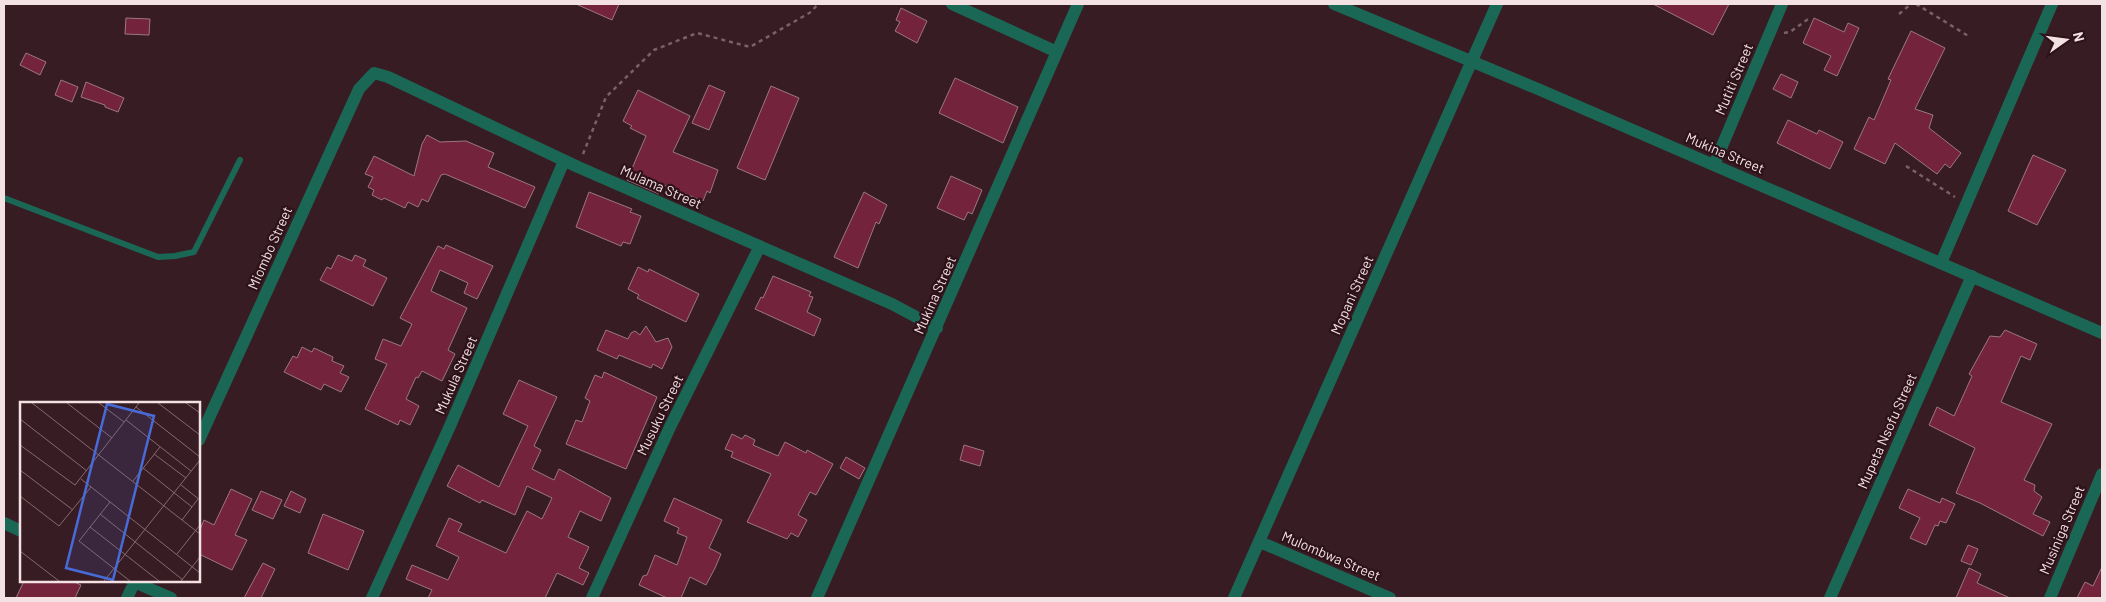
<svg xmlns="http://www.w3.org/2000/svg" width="2106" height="602" font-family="Barlow,sans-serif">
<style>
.building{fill:#73233c;stroke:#9b787f}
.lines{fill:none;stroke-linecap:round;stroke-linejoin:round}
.path{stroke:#7a6166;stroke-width:2.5;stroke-dasharray:4 4;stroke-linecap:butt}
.service{stroke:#1b6755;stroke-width:6}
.minor{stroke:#1b6755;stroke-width:12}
.labels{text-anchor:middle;stroke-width:4.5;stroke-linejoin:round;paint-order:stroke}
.street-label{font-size:14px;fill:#f4e1e4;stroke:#2d1219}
.inset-road{fill:none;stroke:#836b70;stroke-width:1}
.view{fill:#486bda;fill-opacity:0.15;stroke:#486bda;stroke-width:2.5}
.inset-edge{fill:none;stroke:#f4e1e4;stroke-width:2.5}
</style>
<rect width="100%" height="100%" fill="#381c23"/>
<path class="building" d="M576,4H619L612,20Z
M1653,4H1729L1713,35Z
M901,8L927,21L917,43L895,31L900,22L896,20Z
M126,18L150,19L149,35L125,34Z
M1814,18L1844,32L1848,23L1859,28L1837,76L1824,70L1831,56L1803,43Z
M1911,31L1945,48L1915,109L1933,115L1929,128L1961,153L1950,168L1945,164L1937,174L1895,143L1885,164L1854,149L1869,117L1874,120L1891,80L1888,79Z
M26,53L46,62L40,75L20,65Z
M1781,74L1798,82L1791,98L1773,89Z
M955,78L1018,107L1003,143L939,113Z
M61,80L78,87L72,102L55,95Z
M86,82L124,98L118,112L105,107V105L81,97Z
M709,85L725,92L709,130L692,123Z
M771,86L799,98L765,180L737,168Z
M638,90L690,116L673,152L718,170L710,193L707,191L703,201L663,185L659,194L627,180L646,136L630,128L632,126L623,121Z
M1788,120L1817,134L1819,130L1843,142L1830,169L1777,143Z
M427,135L440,142L466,141L494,153L488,167L535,187L525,208L445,174L441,175L428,202L422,199L418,207L408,202L405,208L384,198L382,200L372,195L374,190L368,187L373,177L365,174L374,156L414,176L422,144Z
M2033,155L2066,170L2037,225L2008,211Z
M951,176L982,190L972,214L968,212L964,220L937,208Z
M589,192L632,209L630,212L641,216L630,244L623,242L621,246L576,227Z
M864,192L887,205L879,224L876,222L858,268L834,257Z
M446,245L493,266L477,299L464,293L468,283L440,270L431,291L467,308L448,350L455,354L442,381L422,371L418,378L416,377L406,399L419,406L410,425L400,420L398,425L365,409L387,364L375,359L383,339L401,346L412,324L400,318L438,246L444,249Z
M338,255L352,261L355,255L366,260L363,266L387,278L373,306L320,280L327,267L331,269Z
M638,267L648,272L649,269L699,294L686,322L637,298L639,295L628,289Z
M773,276L811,292L809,296L813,297L807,312L821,319L814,336L755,309L761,297L763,298Z
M646,326L656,342L668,338L672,347L662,369L653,364L651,368L619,355L617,359L597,350L606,330L628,339L631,333L635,331L640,335Z
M2005,330L2037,344L2030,360L2021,356L2001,402L2052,424L2024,480L2035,485L2034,491L2042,497L2033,514L2050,522L2043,536L1980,503L1956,493L1975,448L1929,425L1937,407L1954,416L1972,376L1969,374L1990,336L2000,337Z
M302,347L312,352L314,348L333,357L332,361L344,366L340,373L349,377L341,392L324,384L321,390L284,372L293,356L297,358Z
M604,372L657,397L626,469L566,444L576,420L582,422L590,401L585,398L595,375L602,378Z
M519,380L557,397L534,446L541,450L532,469L554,480L559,469L611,498L601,521L580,511L568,537L589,547L579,568L589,573L583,585L557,573L545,598H428L432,590L406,579L412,565L448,580L459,557L436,546L449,518L462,524L458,531L506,553L527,511L542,519L552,498L527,486L515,515L482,500L480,503L447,486L458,465L499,487L528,426L503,414Z
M732,434L742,439L745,435L755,440L753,445L778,456L785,442L806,453L807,450L833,464L816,495L810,492L798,515L807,520L798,537L791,533L787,539L747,522L771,474L731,457L733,452L725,449Z
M964,445L984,451L980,466L960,460Z
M846,457L865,468L859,479L840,468Z
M231,489L252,499L235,535L247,540L232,570L199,554V532L204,520L214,525Z
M1908,489L1940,503L1942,498L1955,504L1946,523L1940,521L1938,526L1935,525L1926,545L1910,538L1920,518L1899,508Z
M261,491L282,500L273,519L252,510Z
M291,491L306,499L300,513L284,506Z
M674,498L722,520L709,548L721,554L715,568L706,585L690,577L681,598H667L639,585L643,576L647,575L655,555L677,565L687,537L677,533L679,528L664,521Z
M323,514L364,531L348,570L308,553Z
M1968,545L1978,549L1971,565L1961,561Z
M263,563L275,569L261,598H244Z
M2102,567V598H2077L2085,582L2093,586Z
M1969,568L1981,574L1977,583L2010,598H1956Z
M24,581H72L81,585L75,598H16Z"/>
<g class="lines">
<path class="path" d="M1916,4L1970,37
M1899,14L1911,4
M1784,33L1790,32L1811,17
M583,154L606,97L654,50L697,33L750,47L811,12L818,4
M1906,166L1955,197"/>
<path class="service" d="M4,198L158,257L175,256L194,252L240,160"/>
<path class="minor" d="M952,4L1057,52
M1334,4L1538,89L2102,333
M1714,165L1782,4
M1941,263L2052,4
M199,440L359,89L374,73L388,77L578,167L892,304L937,328
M4,523L21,531
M1260,542L1390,598
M132,581L171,598
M127,598L135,581
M372,598L450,426L564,161
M592,598L670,427L760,246
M817,598L1078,4
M1234,598L1497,4
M1830,598L1972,276
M2050,598L2102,474"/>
</g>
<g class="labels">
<g class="street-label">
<text transform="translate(1734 79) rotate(-67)" y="5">Mutiti Street</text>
<text transform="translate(1725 153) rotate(23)" y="5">Mukina Street</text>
<text transform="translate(661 187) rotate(24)" y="5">Mulama Street</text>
<text transform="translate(270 248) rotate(-66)" y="5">Miombo Street</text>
<text transform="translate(935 295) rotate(-66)" y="5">Mukina Street</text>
<text transform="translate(1352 295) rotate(-66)" y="5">Mopani Street</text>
<text transform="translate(456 375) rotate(-66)" y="5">Mukula Street</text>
<text transform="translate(660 415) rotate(-64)" y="5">Musuku Street</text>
<text transform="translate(1887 431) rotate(-66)" y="5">Mupeta Nsofu Street</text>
<text transform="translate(2062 530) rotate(-67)" y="5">Musiniga Street</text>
<text transform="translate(1331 556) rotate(23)" y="5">Mulombwa Street</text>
</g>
</g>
<g transform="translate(20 402)">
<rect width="180" height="180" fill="#381c23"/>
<path class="inset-road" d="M12,1L180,132M47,1L92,36M79,1L104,20M138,1L180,33M166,1L180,11M116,5L180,55M0,17L67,69M106,18L171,69M0,43L55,83L119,1M134,52L166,76M123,66L172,105M0,68L53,108M61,77L180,171M113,79L140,45M161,83L180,98M0,94L39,124L71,85M90,100L59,139L110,179M80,112L163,178M162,118L178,97M70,125L139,179M0,149L39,179M157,152L180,123M84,179L180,58M161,179L180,155"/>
<path class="view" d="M87,2L134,14L93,178L46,166Z"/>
<rect width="180" height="180" class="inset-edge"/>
</g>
<rect width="2106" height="602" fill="none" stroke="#f4e1e4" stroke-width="10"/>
<g transform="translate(2066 40) rotate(76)" stroke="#2d1219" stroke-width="4" paint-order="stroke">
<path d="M0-4L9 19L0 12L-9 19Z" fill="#f4e1e4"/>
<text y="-8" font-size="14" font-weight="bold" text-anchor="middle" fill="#f4e1e4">N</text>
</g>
</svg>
